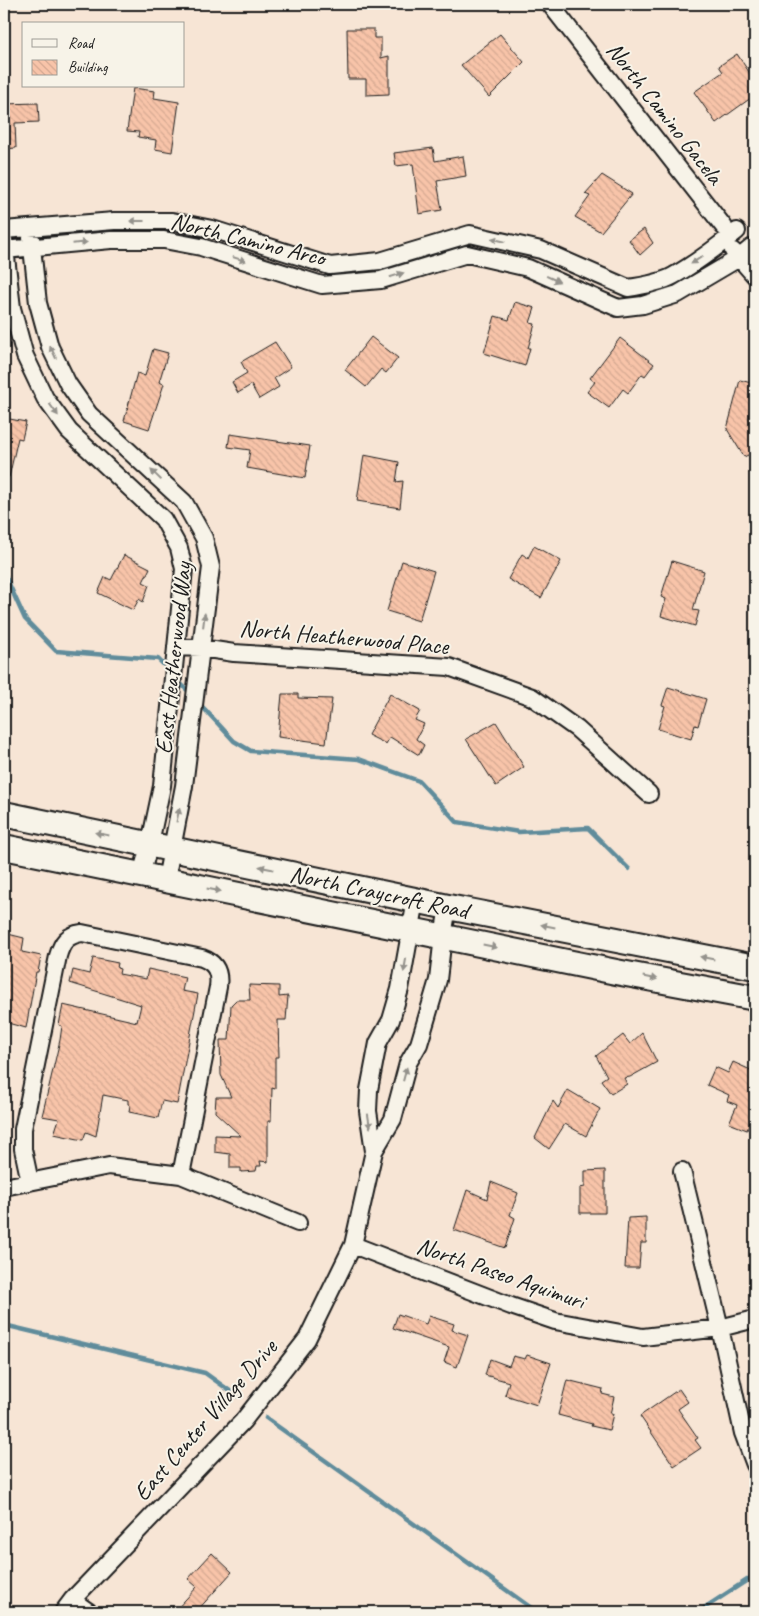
<svg xmlns="http://www.w3.org/2000/svg" width="759" height="1616" font-family="Caveat,sans-serif">
<style>
.lines{fill:none;stroke-linecap:round;stroke-linejoin:round}
.stream{stroke:#608c9b;stroke-width:4.5}
.building{fill:url(#building-back-hatch);stroke:#1c1c1c}
.minor-casing{stroke:#1c1c1c;stroke-width:20}
.secondary-casing{stroke:#1c1c1c;stroke-width:28}
.minor{stroke:#f7f3e8;stroke-width:16}
.secondary{stroke:#f7f3e8;stroke-width:24}
.oneway{fill:#94928c}
.labels{text-anchor:middle;stroke-width:4;stroke-linejoin:round;paint-order:stroke}
.street-label{font-size:24px;fill:#1c1c1c;stroke:#f7f3e8}
</style>
<defs>
<pattern id="building-back-hatch" width="6" height="6" patternUnits="userSpaceOnUse" patternTransform="scale(1.25)"><rect width="6" height="6" fill="#f8c4a9"/><path d="M-1 5l2 2M0 0l6 6M5-1l2 2" fill="none" stroke="#d4a891"/></pattern>
</defs>
<rect width="100%" height="100%" fill="#f7e5d5"/>
<filter id="ink" filterUnits="userSpaceOnUse"><feTurbulence type="fractalNoise" baseFrequency=".02" numOctaves="2"/><feDisplacementMap in="SourceGraphic" scale="10" xChannelSelector="R" yChannelSelector="G"/><feConvolveMatrix kernelMatrix="1 2 1 2 8 2 1 2 1" color-interpolation-filters="sRGB"/></filter>
<g filter="url(#ink)">
<g class="lines">
<path class="stream" d="M4,573L25,619L56,651L158,659L169,670
M177,680L191,694
M198,702L234,741L251,751L359,759L419,781L457,822L519,832L588,828L629,869
M4,1325L205,1373L237,1396
M266,1418L537,1612
M698,1612L755,1575"/>
</g>
<path class="building" d="M347,29H374V38H381V58L389,56V94L366,95V79H348Z
M500,34L524,62L489,97L461,65Z
M737,54L755,81V95L716,123L694,92L723,72L719,66Z
M133,88L155,91L154,98L179,102L172,152L155,149L156,140L138,137L139,132L127,131Z
M38,103L39,122L15,123L16,148L4,149V104Z
M433,148L435,161L463,156L466,176L437,181L442,210L419,214L413,164L396,166L394,153Z
M602,175L632,194L601,232L575,217L590,196L585,194Z
M644,229L653,243L640,255L629,240Z
M515,302L535,308L530,323L535,324L528,348H530L525,366L484,353L495,316L509,320Z
M371,337L398,358L386,373L381,369L366,387L345,370Z
M620,338L654,364L645,376L642,374L628,393L623,389L609,408L587,392L595,382L590,378Z
M275,342L291,367L274,378L279,387L259,399L251,385L238,393L232,382L247,373L241,362Z
M153,349L168,353L159,382L164,384L149,429L124,421L137,373L145,376Z
M740,380L755,384V462L748,455L744,457L727,429Z
M4,418L26,422L22,439L18,438L9,477H4Z
M230,434L310,446L305,478L247,468L250,450L228,447Z
M364,455L399,462L396,482L403,481L400,508L357,501Z
M534,546L561,561L541,598L508,579L522,554L528,558Z
M124,555L150,568L143,582L149,585L143,602L139,599L133,610L98,593L105,577L111,580Z
M402,561L434,571L419,621L387,611Z
M672,561L704,571L693,610L699,611L695,626L661,616L666,599L661,597Z
M668,687L706,699L698,726L695,725L691,739L658,729L665,706L662,705Z
M282,694H298V698L332,699L326,743L278,737Z
M390,694L420,711L415,720L424,724L416,739L424,745L419,755L390,737L386,744L368,735Z
M496,722L524,767L496,786L466,739Z
M4,933L24,938L22,952L41,956L38,972H36L26,1028L4,1022Z
M93,958L118,963L117,968L120,969L119,974L146,979L148,969L185,977L182,991L198,994L177,1104L162,1101L158,1118L129,1112L130,1105L128,1104V1100L103,1095L96,1136L86,1132L83,1140L54,1134L59,1119L42,1116L60,1040L62,1026L59,1025L63,1005L137,1022L141,1005L70,983L73,970L89,974Z
M249,985L279,986V997L288,996L286,1020H278L279,1057H275V1089L272,1088L271,1121H268V1162L260,1161L261,1166H257L256,1171L241,1172V1168H230V1154L215,1152V1135L241,1136L215,1112L216,1097H231L221,1075L220,1040H229L231,1005L236,1000H250Z
M642,1033L657,1062L630,1077L624,1078L627,1084L611,1094L601,1080L607,1076L596,1056L623,1035L630,1044Z
M733,1062L755,1072V1111L747,1130L729,1123L737,1105L727,1101L729,1095L707,1085L715,1067L728,1073Z
M568,1090L600,1109L586,1136L565,1124L549,1149L535,1138L553,1101L558,1108Z
M605,1170V1213H580V1188L585,1187V1171Z
M491,1182L518,1193L510,1215L515,1218L505,1248L454,1230L467,1190L487,1199Z
M646,1217V1243H641L639,1268H625L628,1218Z
M398,1314L426,1324L429,1316L454,1324L452,1330L468,1335L457,1367L444,1362L449,1347L393,1328Z
M527,1355L551,1363L537,1405L505,1395L509,1382L485,1375L490,1359L509,1366L513,1356L525,1359Z
M567,1380L603,1389L602,1394L614,1397L610,1414H613L609,1430L591,1426L592,1424L558,1415Z
M679,1389L688,1402L678,1409L698,1438L695,1440L701,1448L674,1466L640,1416Z
M212,1553L232,1572L196,1612H174L197,1587L188,1579Z"/>
<g class="lines">
<g class="minor-casing">
<path id="minor" d="M550,4L724,227
M4,230L114,221H172L212,229L330,266L380,261L470,234L541,250L628,288C642,286 660,283 673,276C695,264 717,247 737,231
M31,238L38,303L50,347L68,384L89,414L184,502L204,538L211,567L184,786L166,880
M4,240L12,308L25,356L45,398L69,431L163,519L179,548L184,569L162,786L150,843L141,875
M4,250L111,240H164L201,247L322,285L381,280L467,254L528,268L618,308L643,305L678,294L739,258L751,248
M733,251L755,276
M176,647L201,648L234,653L449,667L532,697L577,729L649,794
M374,1151L368,1111L369,1090L378,1043L391,1020L400,989L416,900
M682,1171L720,1328L743,1433L755,1465
M30,1182L23,1149V1129L58,956C62,942 67,935 82,933L202,958C216,963 220,973 218,987L181,1175
M4,1187L109,1166L181,1175L298,1223
M353,1245L511,1306L555,1321L643,1337L720,1328L755,1319
M72,1600L89,1612
M63,1612L72,1600L243,1421L307,1339L353,1245L374,1151L393,1119L408,1063L419,1044L438,980L443,936L448,907"/>
</g>
<g class="secondary-casing">
<path id="secondary" d="M4,814L448,907L755,967
M4,847L616,972L755,998"/>
</g>
<use href="#minor" class="minor"/>
<use href="#secondary" class="secondary"/>
</g>
<defs><path id="oneway-solid" d="M-6-.8H1V-3.2L6.5 0L1 3.2V.8H-6Z" transform="scale(1.25)"/></defs>
<g class="oneway">
<use href="#oneway-solid" transform="translate(137 221) rotate(-180)"/>
<use href="#oneway-solid" transform="translate(498 240) rotate(-167)"/>
<use href="#oneway-solid" transform="translate(80 243) rotate(-6)"/>
<use href="#oneway-solid" transform="translate(239 259) rotate(17)"/>
<use href="#oneway-solid" transform="translate(697 260) rotate(146)"/>
<use href="#oneway-solid" transform="translate(397 275) rotate(-17)"/>
<use href="#oneway-solid" transform="translate(553 279) rotate(24)"/>
<use href="#oneway-solid" transform="translate(53 352) rotate(-115)"/>
<use href="#oneway-solid" transform="translate(54 410) rotate(54)"/>
<use href="#oneway-solid" transform="translate(156 475) rotate(-136)"/>
<use href="#oneway-solid" transform="translate(204 620) rotate(-83)"/>
<use href="#oneway-solid" transform="translate(178 815) rotate(-78)"/>
<use href="#oneway-solid" transform="translate(102 834) rotate(-168)"/>
<use href="#oneway-solid" transform="translate(266 868) rotate(-168)"/>
<use href="#oneway-solid" transform="translate(214 890) rotate(11)"/>
<use href="#oneway-solid" transform="translate(548 926) rotate(-169)"/>
<use href="#oneway-solid" transform="translate(490 946) rotate(12)"/>
<use href="#oneway-solid" transform="translate(707 958) rotate(-169)"/>
<use href="#oneway-solid" transform="translate(405 965) rotate(100)"/>
<use href="#oneway-solid" transform="translate(650 978) rotate(11)"/>
<use href="#oneway-solid" transform="translate(405 1074) rotate(-75)"/>
<use href="#oneway-solid" transform="translate(369 1121) rotate(81)"/>
</g>
</g>
<g class="labels">
<g class="street-label">
<text transform="translate(665 113) rotate(52)" y="8">North Camino Gacela</text>
<text transform="translate(248 239) rotate(14)" y="8">North Camino Arco</text>
<text transform="translate(344 637) rotate(5)" y="8">North Heatherwood Place</text>
<text transform="translate(173 658) rotate(-84)" y="8">East Heatherwood Way</text>
<text transform="translate(379 892) rotate(12)" y="8">North Craycroft Road</text>
<text transform="translate(501 1273) rotate(19)" y="8">North Paseo Aquimuri</text>
<text transform="translate(205 1420) rotate(-49)" y="8">East Center Village Drive</text>
</g>
</g>
<rect width="759" height="1616" fill="none" stroke="#f7f3e8" stroke-width="20"/>
<rect x="10" y="10" width="739" height="1596" fill="none" stroke="#1c1c1c" stroke-width="2" filter="url(#ink)"/>
<rect x="22" y="22" width="162" height="65" fill="#f7f3e8" stroke="#9f9d96"/>
<rect x="32" y="39" width="25" height="8" fill="#f7f3e8" stroke="#9f9d96"/>
<text x="68" y="48" font-size="15" fill="#1c1c1c">Road</text>
<rect x="32" y="60" width="25" height="15" fill="url(#building-back-hatch)" stroke="#9f9d96"/>
<text x="68" y="72" font-size="15" fill="#1c1c1c">Building</text>
</svg>
